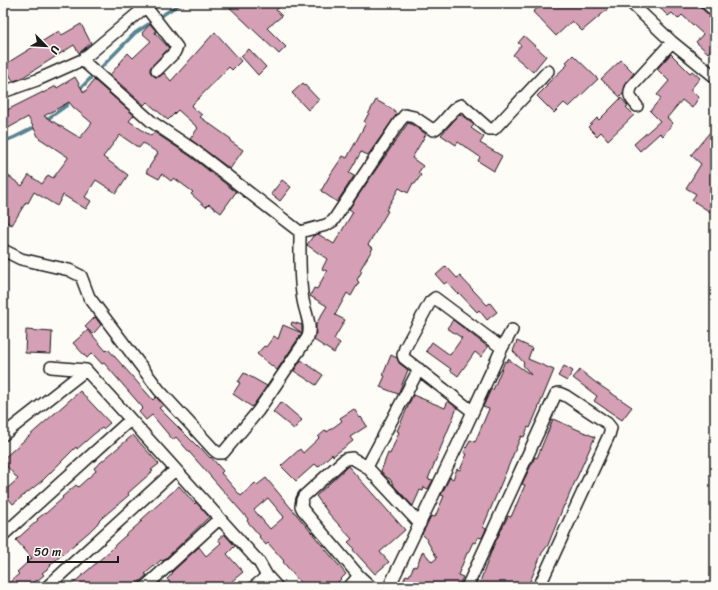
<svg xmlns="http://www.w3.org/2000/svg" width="718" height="590" font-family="Sriracha,sans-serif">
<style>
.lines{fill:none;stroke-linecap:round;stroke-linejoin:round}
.stream{stroke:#598492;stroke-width:3.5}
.building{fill:#d59fb5;stroke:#1c1c1c;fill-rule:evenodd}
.street-casing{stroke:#1c1c1c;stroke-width:14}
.street{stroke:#fdfcf7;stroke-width:11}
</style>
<rect width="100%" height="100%" fill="#fdfcf7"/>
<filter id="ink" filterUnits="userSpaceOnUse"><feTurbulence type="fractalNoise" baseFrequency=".025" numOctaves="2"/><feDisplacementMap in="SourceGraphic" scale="8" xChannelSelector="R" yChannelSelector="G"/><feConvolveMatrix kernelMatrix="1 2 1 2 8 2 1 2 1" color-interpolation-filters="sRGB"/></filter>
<g filter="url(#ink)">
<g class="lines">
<path class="stream" d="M78,91L135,33L181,3
M46,120L67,105L69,100
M3,142L15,137L37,126"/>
</g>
<path class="building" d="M225,3H284L276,10L282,16L267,28L286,47L279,54Z
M543,3H615L582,31L572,21L556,36L533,12Z
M663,3H699L701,8L710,16L709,18L715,24V45L708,53L696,42L703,34L682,15L678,19L672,13L668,16L661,9L665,5Z
M81,24L91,43L79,53L74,45L20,79L13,81L4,65L59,31L62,35Z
M150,24L156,31L155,33L169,48L150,68V72L155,77H159L164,73L171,81L215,32L241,61L232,70L229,67L191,106L202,115L200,117L231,139L230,141L243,150L230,169L190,139L198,128L178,110L168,120L147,102L144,105L110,75L128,53L133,58L151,41L142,33Z
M524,36L546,56L533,72L513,55L521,45L518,43Z
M249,49L266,67L258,75L241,56Z
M671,54L690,73L692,71L700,78L690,90L699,97L692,108L682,100L667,118L673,123L663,136L660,133L640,151L634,144L660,121L650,111L661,98L657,95L669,81L657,69Z
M573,55L598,79L569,107L564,103L554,113L537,96L547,86L546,85L568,64L566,62Z
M621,60L634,73L626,83L623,94L620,97L601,79Z
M75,77L84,93L94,80L134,115L129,121L151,136L154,132L190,156L236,192L221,213L209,204L206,207L191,194L193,192L174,178L171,181L162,174L159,179L146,172L158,153L143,143L139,148L120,135L103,157L128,175L116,193L96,180L85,197L91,201L86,209L63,195L57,206L34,192L28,203L26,202L12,225L3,220V172L22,186L29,175L42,184L48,175L53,178L68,158V157L39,138L28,117L3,131V112L43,92V93L56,86L57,88ZM69,102L73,107L92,123L80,138L44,116Z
M303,83L319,100L308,110L292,93Z
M621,98L628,106L626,107L634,115L608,140L601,132L597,136L588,127L597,118L599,120Z
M376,100L395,111V113L397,114L368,155L361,152L349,173L354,176L337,202L321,191L330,175L343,156L347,158L366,123L364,122Z
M460,114L474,125L471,128L484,137L480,143L502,156L494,171L478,161L480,157L458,142L456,145L441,135Z
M408,123L411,124L426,134L412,158L423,166L418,173L421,175L415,184L413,183L408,193L399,188L386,210L388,211L368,245L373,248L360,270L362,271L357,280L359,282L351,296L347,293L335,315L345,320L334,339L340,343L334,353L314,340L316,333V324L327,306L310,296L314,288L317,289L327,271L322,269L327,259L307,245L313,236L318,234L334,244L353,212L349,209Z
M715,126V204L710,212L692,200L696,194L686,188L701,164L691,155Z
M282,180L291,187L280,201L271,194Z
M446,266L457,278L460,276L487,305L490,303L497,312L487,320L479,310L477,312L459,293L458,294L447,282L444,284L436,275Z
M95,317L101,325L93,334L85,327Z
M453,320L488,347L481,357L475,352L458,376L450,370L451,369L426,351L432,342L450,355L462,338L447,328Z
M292,322L302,325V333L291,325Z
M283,325L302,333L277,370L257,354L264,346L266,347L274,336L278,339Z
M26,330L52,332L51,354L25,353Z
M88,330L106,351L108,349L153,400L156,397L163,405L159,408L200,449L201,448L210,458L211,457L223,471L221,473L241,496L255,483L257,485L266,478L346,574L339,581L332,587H304L283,562L284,561L268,543L266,545L259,537L260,536L247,521L248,519L176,437L173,440L152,415L146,420L139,412L143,408L104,363L102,364L92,353L87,358L73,343ZM268,498L284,517L270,529L254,510Z
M517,341L532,348L528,359L554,370L530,428L528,427L524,437L521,436L483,527L486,529L482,538L478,537L475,543L473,542L468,553H467L458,575L463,577L458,587H401L406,575L409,576L414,566L416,567L423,551L432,562L437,558L426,539V538L422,534L431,516L435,517L444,496L441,495L450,477L453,479L457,469L460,470L467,454L464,453L470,440L475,442L489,409L483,407L491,389L493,390L505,361L507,362L508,359L531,375L523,365L524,363L513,351Z
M391,355L397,358L399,363L408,370L398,394L380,387L385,376L383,375Z
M301,360L323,375L316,385L294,371Z
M564,366L573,371L567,381L558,376Z
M580,370L595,382L632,407L622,420L594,401L597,396L573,378Z
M244,373L267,386L252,407L233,394L240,383L238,382Z
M80,391L110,423L103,429L102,428L94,434L77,449L76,447L43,480L13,504L3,492L18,479L3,462V459Z
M413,395L445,408L448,401L457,408L428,479L433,480L428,489L424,487L423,491L420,490L413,506L395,487L390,479L386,477L381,471L388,453L390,454L399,432L397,431Z
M281,402L302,420L294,429L273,412Z
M354,409L360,418L361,417L367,426L350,437L353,441L333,456L332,454L318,467L315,464L296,481L281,466L300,449L303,453L319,438L318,437L326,430L327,432L342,421L340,418Z
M553,419L595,437L570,493L565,505H564L548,545L542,553L529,584H527L525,587H506L498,584L496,587H478L493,547L508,516L511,517L525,485L522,484L535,457L537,458Z
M133,435L159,464L151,470L153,471L128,493L129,495L103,517L98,522V523L89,532L50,565L51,566L42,573L44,575L37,581L36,580L28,587H4L19,574L17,572L32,558L16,540L38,520L37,519L45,513V514L63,498L62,497L76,485L78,487L96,471L94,468Z
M348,466L405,530L380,552L389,562L375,574L353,550L354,548L348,542L352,539L329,514L316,496Z
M179,486L195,504L196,502L209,517L163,561L161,560L145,574L147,575L133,587H69L111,550L116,544L142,521L141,520Z
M224,534L235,546L227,554L243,572L231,582L235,587H174L167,579L173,573L172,572L199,547L206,556L221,543L218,539Z"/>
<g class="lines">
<g class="street-casing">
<path id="street" d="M150,3L82,60L152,122L194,150L300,232L326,225L333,221L399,122L405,115L414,117L433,130C444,126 451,107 462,105L489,129H494L548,71
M631,3L672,42L715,77
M706,3L715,11
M146,7L177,47L174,53L157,70
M3,92L37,80L82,60
M637,106C631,98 627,96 632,86L672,42
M3,250L21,259L69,270L81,276L89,297L159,390L214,450L218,453H223L258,411L308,337C312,325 305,312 303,300C299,278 300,254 300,232
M51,367L86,370L259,562L267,576L254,587
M472,411L404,358L403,355L405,348L430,302L435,298L502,348
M3,435L86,370
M367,467L420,524
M3,535L130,420
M267,576L277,587
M47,587L175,470
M145,587L219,519
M349,587L359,576
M371,587L359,576L303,510L301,506L302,500L304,496L345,459L352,458L367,467L419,369
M389,587L458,444L502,348L512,330
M467,587L554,398L556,394L559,393L566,396L607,423L611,428L609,435L539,587"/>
</g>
<use href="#street" class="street"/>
</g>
</g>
<rect width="718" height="590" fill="none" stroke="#fdfcf7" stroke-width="16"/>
<rect x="8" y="8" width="702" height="574" fill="none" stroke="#1c1c1c" stroke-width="1.5" filter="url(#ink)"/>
<g transform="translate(46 46) rotate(114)" stroke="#fdfcf7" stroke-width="3" paint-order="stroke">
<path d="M0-3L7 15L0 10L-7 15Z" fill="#1c1c1c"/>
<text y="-6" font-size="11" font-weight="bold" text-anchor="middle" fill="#1c1c1c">U</text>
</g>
<path d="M28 556v6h90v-6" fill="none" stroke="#1c1c1c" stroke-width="2"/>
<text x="34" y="556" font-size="12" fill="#1c1c1c" stroke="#fdfcf7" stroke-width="3" paint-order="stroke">50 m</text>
</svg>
